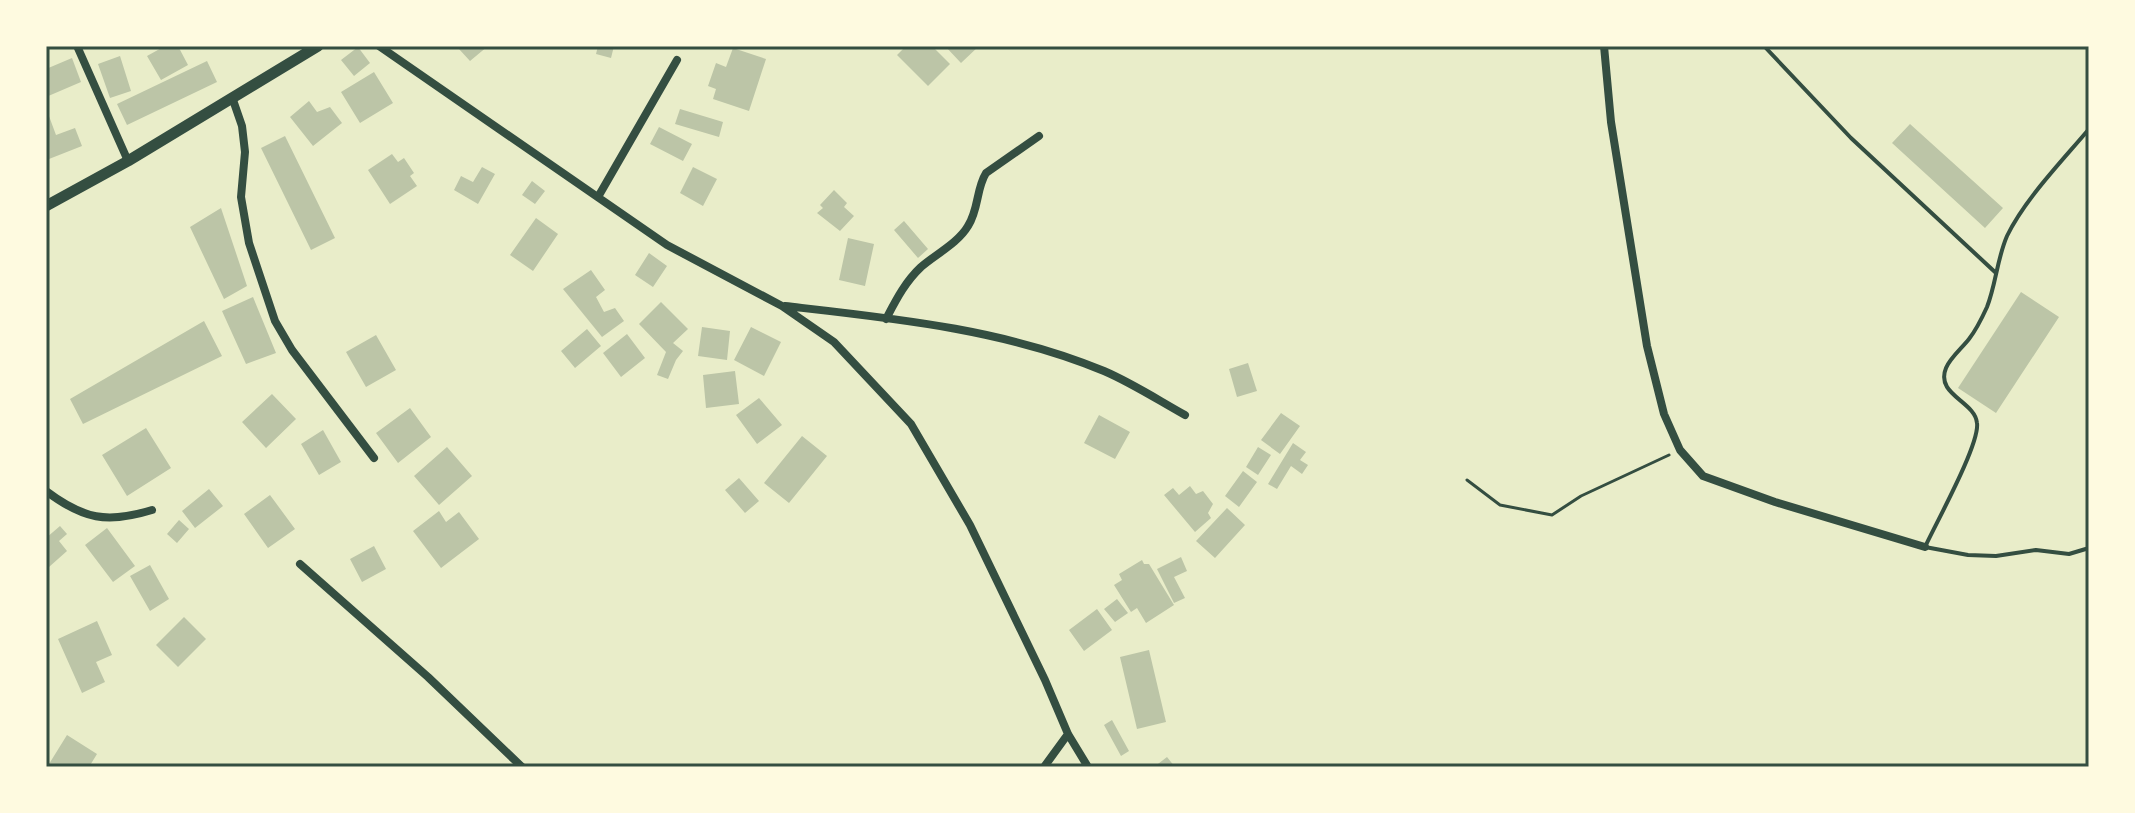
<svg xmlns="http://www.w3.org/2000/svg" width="2135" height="813" font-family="'Alegreya Sans',sans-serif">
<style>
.building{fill:#bcc5a7}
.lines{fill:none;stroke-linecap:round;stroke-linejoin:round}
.path{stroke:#344e41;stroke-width:3}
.service{stroke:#344e41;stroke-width:4}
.minor{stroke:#344e41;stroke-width:8}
.secondary{stroke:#344e41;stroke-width:11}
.neatline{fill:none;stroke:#344e41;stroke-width:3}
</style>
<rect width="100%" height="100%" fill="#e9edc9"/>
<path class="building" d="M165,46H178L188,65L161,80L147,56Z
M463,46H488L470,61L459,49Z
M598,46H614L611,58L596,54Z
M906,46H932L950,64L928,86L897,55Z
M945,46H979L961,63Z
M358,47L370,63L354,76L341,60Z
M733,48L766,59L749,111L713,99L716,89L708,86L716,63L726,67Z
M120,56L131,91L110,98L98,64Z
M72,58L81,82L46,97V69Z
M207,61L217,82L127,125L117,104Z
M374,72L393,103L360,123L341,92Z
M309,101L317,112L330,107L342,123L313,146L290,117Z
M46,108L56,135L75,128L82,146L49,159L46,152Z
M680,109L723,122L719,137L675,124Z
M1910,124L2003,208L1985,228L1892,143Z
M659,127L692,144L683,161L650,144Z
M285,136L335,238L311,250L261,148Z
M392,154L398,162L404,158L414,173L410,176L417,186L390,204L368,170Z
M482,167L495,174L478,204L454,190L461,176L473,182Z
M693,167L717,179L703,206L680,193Z
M532,181L545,191L535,204L522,195Z
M834,190L847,203L844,207L854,216L840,231L817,213L823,208L820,205Z
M221,208L247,286L224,299L190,227Z
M536,218L558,234L533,271L510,255Z
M904,221L928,249L918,258L894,230Z
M848,238L874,244L865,286L839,280Z
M649,253L667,266L653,287L635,275Z
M591,270L605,290L596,297L604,312L615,308L624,321L602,337L563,289Z
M2021,292L2059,317L1996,413L1958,388Z
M253,297L276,353L246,364L222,311Z
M661,302L688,329L673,343L683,351L676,360L668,379L657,375L666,352L639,324Z
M204,321L222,356L83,424L70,399Z
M702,327L730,331L727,360L698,356Z
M751,327L781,342L764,376L734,360Z
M587,329L601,346L575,368L561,351Z
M627,334L645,358L621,377L603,353Z
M376,335L396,370L366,387L346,352Z
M1248,363L1257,391L1237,397L1229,369Z
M735,371L739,404L706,408L703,375Z
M272,394L296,419L266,448L242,422Z
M759,398L782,425L757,444L736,415Z
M410,408L431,437L398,463L376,433Z
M1281,413L1300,426L1280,454L1261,440Z
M1099,415L1130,432L1115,459L1084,443Z
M146,428L171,468L127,496L102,455Z
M323,430L341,462L319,475L301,444Z
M802,436L827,456L789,503L764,483Z
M1293,443L1306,452L1300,460L1308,465L1302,474L1291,466L1277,489L1268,484Z
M447,447L472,476L439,505L414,476Z
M1258,447L1271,455L1258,475L1246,467Z
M1243,471L1257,482L1239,507L1225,496Z
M739,478L759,501L745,513L725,490Z
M1190,486L1196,494L1203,491L1213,504L1208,513L1211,518L1195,532L1164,495L1173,488L1179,495Z
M209,489L223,506L195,528L182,511Z
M270,495L295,529L268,548L244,514Z
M1227,508L1245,525L1215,558L1196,541Z
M439,511L446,522L459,512L479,539L441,568L413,531Z
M179,520L189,529L177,543L167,534Z
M60,526L67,534L59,541L67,551L49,567L46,564V538Z
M107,528L135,566L113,582L85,545Z
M374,546L386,569L362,582L350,559Z
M1181,557L1187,571L1174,577L1185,598L1174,603L1157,569Z
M1142,560L1144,564H1149L1174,605L1146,623L1137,608L1131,612L1114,585L1122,580L1119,574Z
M150,565L169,599L150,611L130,576Z
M1117,599L1128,613L1115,622L1104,609Z
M1097,609L1112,630L1084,651L1069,630Z
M184,617L206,639L178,667L156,645Z
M97,621L112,655L96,662L105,682L82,693L58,639Z
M1149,650L1166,722L1137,729L1120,657Z
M1112,720L1129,751L1121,756L1104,725Z
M67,735L97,754L89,767H54L49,764Z
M1167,757L1175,767H1154Z"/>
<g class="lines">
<path class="path" d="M1467,480L1500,505L1552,515L1581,496L1669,455"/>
<path class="service" d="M1764,46L1851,138L1996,273
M2089,129C2062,161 2025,199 2007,236C1997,259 1996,284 1987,307C1982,318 1976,330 1969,339C1962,348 1950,358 1946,368C1935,395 1975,401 1977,423C1980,444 1936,523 1925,547L1968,555L1996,556L2036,550L2069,554L2089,548"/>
<path class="minor" d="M77,46L128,161
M379,46L667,245L782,306L834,342L911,424L970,525L1045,680L1068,734L1088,767
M1604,46L1611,122L1647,346L1664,414L1680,450L1703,476L1775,502L1925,547
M232,97L242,126L245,152L241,197L249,243L275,321L292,350L374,458
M598,197L677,60
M785,306C891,318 1004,329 1104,371C1132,383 1158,400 1185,415
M886,319C896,300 905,282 921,267C936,254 958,243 968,226C979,209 976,189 986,173L1039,136
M46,491C83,519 107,524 152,510
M300,564L428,677L522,767
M1044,767L1068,734"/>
<path class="secondary" d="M46,206L128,161L318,46"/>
</g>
<rect width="2135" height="813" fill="none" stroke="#fefae0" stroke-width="96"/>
<rect x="48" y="48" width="2039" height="717" class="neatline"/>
</svg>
